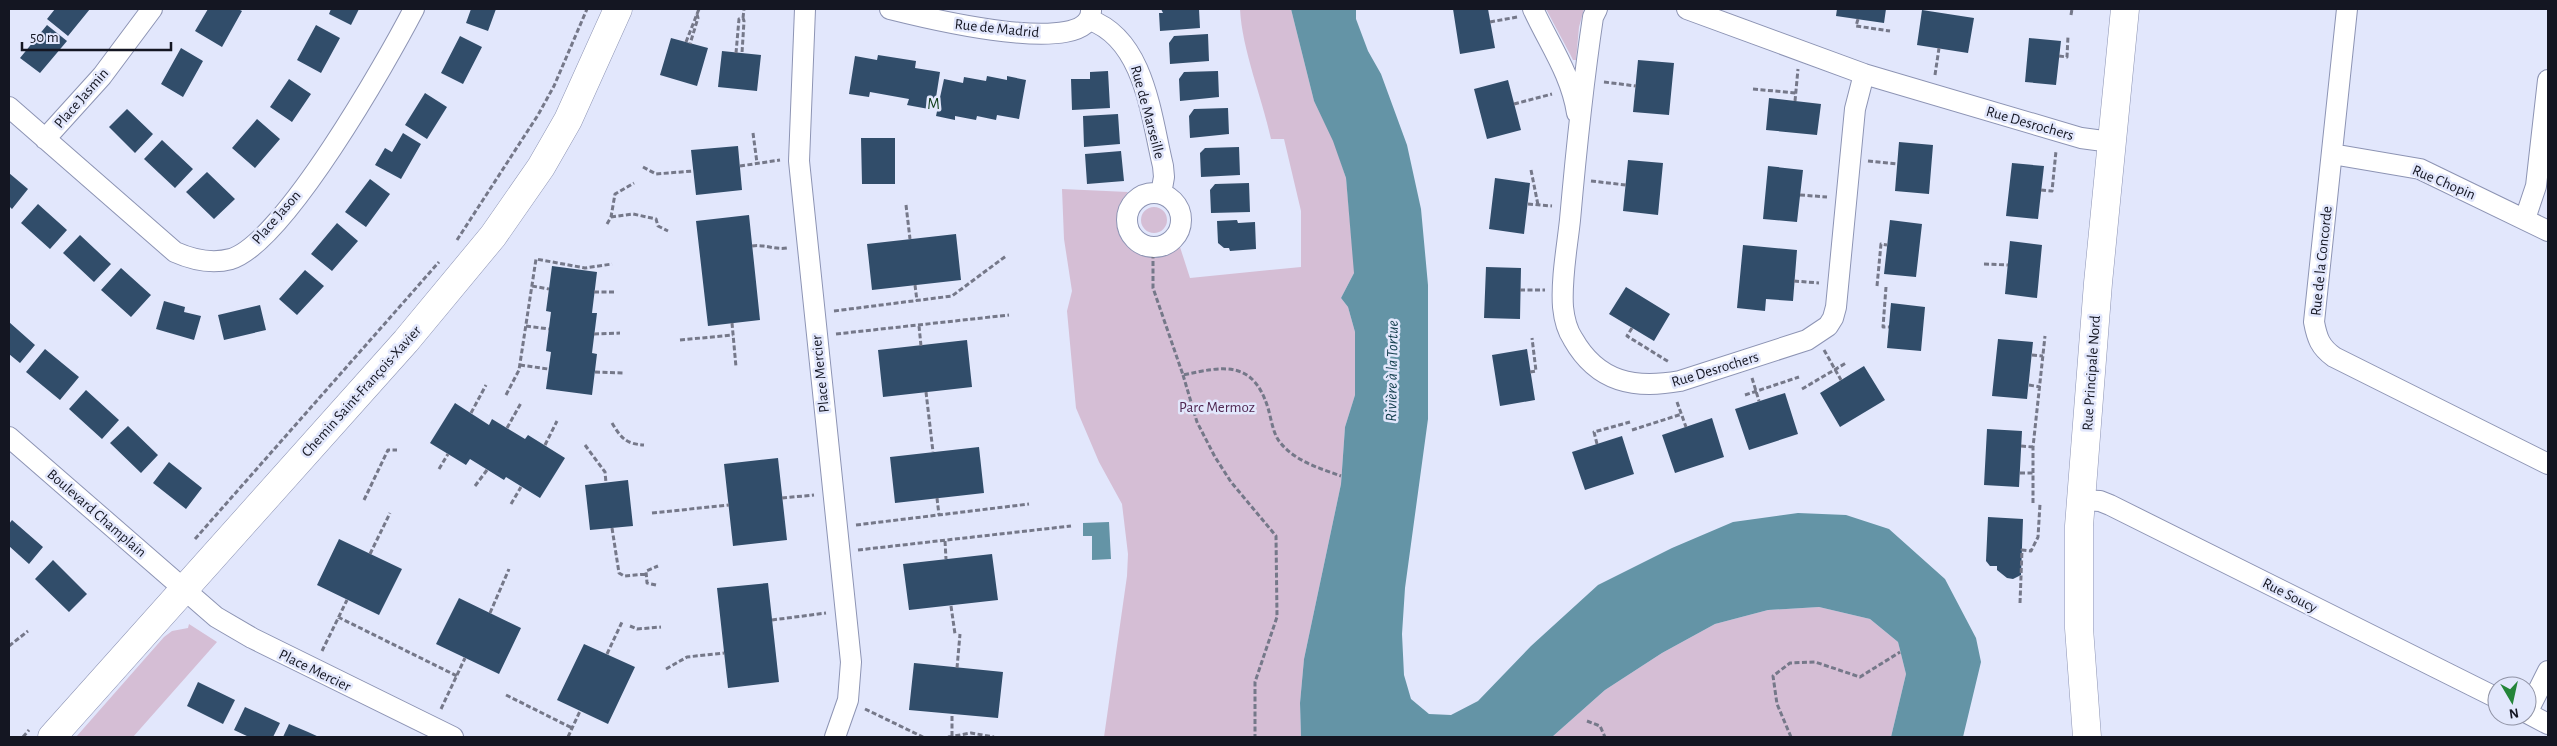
<svg xmlns="http://www.w3.org/2000/svg" width="2557" height="746" font-family="'Alegreya Sans',sans-serif">
<style>
.green{fill:#d5bed5}
.water{fill:#6494a6}
.building{fill:#314d6a}
.lines{fill:none;stroke-linecap:round;stroke-linejoin:round}
.street-casing{stroke:#8d94b4;stroke-width:22}
.secondary-casing{stroke:#8d94b4;stroke-width:29}
.path{stroke:#757889;stroke-width:3;stroke-dasharray:5 2.5;stroke-linecap:butt}
.street{stroke:#fff;stroke-width:20}
.secondary{stroke:#fff;stroke-width:28}
.labels{text-anchor:middle;stroke-width:5;stroke-linejoin:round;paint-order:stroke}
.street-label{font-size:15px;fill:#141622;stroke:#e2e7fc}
.park-label{font-size:15px;fill:#502751;stroke:#e2e7fc}
.neighbourhood-label{font-size:16px;letter-spacing:1px;fill:#0e3c17;stroke:#e2e7fc}
.water-label{font-size:16px;font-style:italic;fill:#113d4b;stroke:#e2e7fc}
</style>
<rect width="100%" height="100%" fill="#e2e7fc"/>
<path class="green" d="M1240,9H1291L1314,101L1334,141L1346,178L1354,264V273L1341,298L1348,307L1355,332V395L1345,427L1341,484L1304,659L1300,703L1301,737H1104L1127,576L1128,554L1122,504L1099,462L1076,408L1067,311L1072,291L1064,239L1062,189L1128,192C1096,232 1138,274 1180,247L1190,278L1301,267V211L1284,139H1271C1262,97 1242,50 1240,9Z
M1546,9H1584L1579,27L1576,60H1573L1570,54Z
M1141 220a13 13 0 1 1 26 0a13 13 0 1 1-26 0Z
M1819,607L1870,619L1898,642L1906,674L1891,737H1552L1605,690L1662,653L1715,624L1768,610Z
M189,624L217,642L133,737H76L164,637L172,631L188,628Z"/>
<path class="water" d="M1291,9H1356V19L1368,51L1381,74L1407,145L1421,209L1428,285V419L1405,588L1402,634L1404,675L1411,699L1429,714L1451,715L1478,701L1531,646L1598,585L1672,548L1733,522L1798,513L1846,515L1889,529L1945,579L1976,638L1981,662L1963,737H1891L1906,674L1898,642L1870,619L1819,607L1768,610L1715,624L1662,653L1605,690L1552,737H1301L1300,703L1304,659L1341,484L1345,427L1355,395V332L1348,307L1341,298L1354,273L1346,178L1333,141L1314,101Z
M1109,522L1111,559L1092,560V536H1083V523Z"/>
<path class="building" d="M55,9H90L68,36L47,19Z
M208,9H238L242,11L222,47L195,31Z
M331,9H359L351,25L329,14Z
M471,9H496L488,31L466,23Z
M1161,9H1199L1200,28L1160,31L1159,13H1163Z
M1453,9H1488L1495,48L1460,54Z
M1837,9H1886L1884,23L1836,16Z
M1922,10L1974,18L1968,53L1917,45Z
M47,25L67,41L40,73L20,58Z
M316,25L340,38L321,73L297,60Z
M1208,34L1209,61L1170,64L1169,43L1174,36Z
M460,36L482,47L463,84L441,73Z
M671,38L708,48L697,86L660,75Z
M2029,38L2061,41L2056,85L2025,82Z
M181,48L203,61L183,97L161,84Z
M722,51L761,55L757,91L718,87Z
M878,55L916,61L915,68L940,72L934,110L907,105L909,99L870,92L869,97L849,94L855,56L877,60Z
M1638,60L1674,63L1669,115L1633,112Z
M1108,71L1110,108L1072,110L1071,79H1090V72Z
M1218,71L1219,97L1180,101L1179,79L1184,72Z
M987,76L1007,80V76L1026,80L1019,119L997,115L996,120L977,116L976,120L955,116V120L936,116L944,79L963,83L964,77L986,81Z
M289,79L311,94L292,122L270,107Z
M1508,80L1521,130L1487,139L1474,89Z
M425,93L447,107L427,139L405,125Z
M1769,98L1821,104L1817,135L1766,130Z
M1228,108L1229,134L1190,138L1189,116L1194,109Z
M127,109L153,134L135,153L109,127Z
M1118,114L1120,144L1084,147L1083,116Z
M257,119L280,139L255,168L232,148Z
M403,133L421,144L401,179L375,165L385,148L392,152Z
M861,138H895V184H862Z
M162,140L193,169L175,188L144,159Z
M1899,142L1933,145L1929,194L1895,191Z
M738,146L742,190L696,195L691,150Z
M1239,147L1240,175L1201,177L1200,153L1205,148Z
M1121,151L1124,181L1087,184L1085,154Z
M1628,160L1663,163L1658,215L1623,211Z
M2012,163L2044,166L2038,219L2006,216Z
M1768,166L1803,170L1797,222L1763,219Z
M207,172L235,199L214,219L186,192Z
M9,173L28,189L12,209L9,206Z
M1495,178L1530,183L1524,234L1489,229Z
M370,179L390,194L366,227L345,212Z
M1249,183L1250,212L1211,213L1210,190L1215,184Z
M38,204L67,230L50,249L21,223Z
M749,215L760,320L708,326L696,221Z
M1237,220L1238,223L1255,222L1256,249L1230,251L1229,248H1224L1218,243L1217,221Z
M1890,220L1922,224L1916,277L1884,274Z
M337,223L358,241L332,271L311,254Z
M956,234L961,280L872,290L867,244Z
M80,235L111,264L94,282L63,253Z
M2010,241L2042,245L2037,298L2005,294Z
M1743,245L1797,250L1793,301L1766,299L1765,311L1737,308Z
M552,266L597,272L592,313H597L592,353L597,354L592,395L546,389L551,352L546,351L551,312L546,311Z
M1486,267L1521,268L1520,319L1484,318Z
M121,268L151,295L131,317L101,290Z
M305,270L324,286L297,315L279,299Z
M1626,287L1670,314L1654,341L1609,314Z
M164,301L185,307L184,312L201,316L194,340L156,329Z
M1891,303L1925,307L1921,351L1887,348Z
M260,305L266,330L224,340L218,315Z
M9,322L35,345L20,363L9,354Z
M1998,339L2033,342L2027,399L1992,396Z
M967,340L972,387L883,397L878,350Z
M45,349L79,377L60,400L26,372Z
M1527,349L1535,400L1500,406L1492,355Z
M1864,366L1885,400L1840,427L1820,393Z
M86,390L119,420L102,439L69,409Z
M1785,393L1798,434L1749,450L1735,409Z
M455,403L489,425L492,419L525,439L528,435L565,458L540,498L506,477L504,480L470,459L466,465L430,443Z
M1712,418L1724,457L1675,473L1662,435Z
M128,426L158,455L141,473L110,443Z
M1987,429L2022,431L2019,487L1984,485Z
M1622,436L1634,474L1585,490L1572,452Z
M979,447L984,493L895,503L890,457Z
M778,458L787,540L733,546L724,464Z
M169,462L202,488L186,509L153,483Z
M628,480L633,526L590,530L585,485Z
M1988,517L2023,519L2021,575L2013,579L2007,578L1997,570V566H1990L1986,561Z
M12,520L43,547L29,564L9,546V524Z
M339,539L402,569L379,615L317,585Z
M992,554L998,600L909,610L903,564Z
M53,560L87,594L69,612L35,579Z
M768,583L779,682L728,688L717,588Z
M459,598L521,628L499,674L436,644Z
M584,644L635,667L608,724L557,700Z
M914,663L1003,672L998,718L909,710Z
M198,682L235,700L223,724L187,706Z
M245,707L280,723L273,737H249L234,730Z
M289,724L308,732L319,737H283Z"/>
<g class="lines">
<g class="street-casing">
<path id="street" d="M805,9L799,161L851,662L848,700L835,737
M890,9C918,16 1095,61 1091,9
M1533,9C1549,44 1571,74 1577,113
M1597,9L1593,17C1583,84 1576,152 1570,220C1567,248 1561,279 1563,307C1564,317 1567,330 1573,339C1598,383 1635,389 1680,381L1807,340L1828,326L1833,318L1836,307L1855,109L1864,74
M1687,9L1864,74L2081,138L2111,142
M2347,9L2314,322C2317,338 2320,347 2334,357L2548,464
M1090,20C1145,40 1151,117 1163,166L1164,177L1161,194
M9,107L175,252C193,260 212,264 231,259C284,243 387,61 414,9
M45,139L102,76L152,9
M2332,154L2420,169L2548,231
M1127 220a27 27 0 1 1 54 0a27 27 0 1 1-54 0Z
M2525,219L2536,186L2548,80
M9,437L216,617L252,638L453,737
M2081,500L2100,501L2110,505L2497,698
M2527,713L2548,671
M2527,713L2548,724"/>
</g>
<g class="secondary-casing">
<path id="secondary" d="M52,737L406,341L493,236L541,167L568,120L618,9
M2087,737L2079,628V526L2098,283L2125,9"/>
</g>
<path class="path" d="M697,14L699,9
M2071,15L2072,9
M743,18L744,9
M1858,19L1856,26L1890,31
M1490,22L1517,17
M686,42L697,14L698,18L690,44
M736,53L739,19L743,18L744,21L742,53
M2059,56L2067,57L2068,36
M1935,75L1939,48
M1604,82L1636,86
M1753,89L1796,93
M1795,101L1798,69
M1514,104L1552,94
M753,133L757,163
M1868,161L1897,164
M740,166L780,160
M643,167L656,174L693,171
M1531,170L1538,205
M1591,181L1626,185
M2041,190L2052,191L2056,151
M1800,195L1827,197
M1528,204L1552,206
M906,205L910,239
M611,217L633,214L656,219L658,226L668,231
M607,224L611,217L615,194L634,183
M457,240L538,115L554,86L587,9
M752,246C765,244 774,250 787,248
M1153,246V288L1183,375C1224,366 1253,360 1268,408C1271,418 1273,433 1279,441C1294,461 1319,468 1341,476
M1984,264L2008,265
M1794,281L1819,283
M915,285L917,301
M532,286L549,289
M1877,286L1881,244L1887,245
M1886,287L1883,327H1889
M1520,290H1545
M594,292H615
M834,311L952,296L1006,256
M732,323L736,367
M526,326L549,329
M919,326L921,346
M1632,328L1627,336L1669,362
M594,334L620,333
M836,334L1009,315
M680,340L733,335
M1824,350L1841,380
M2032,355L2043,356
M520,365L548,369
M595,372L625,373
M1530,372L1536,371L1532,338
M1183,375L1197,422L1215,457L1231,482L1276,536L1277,617L1255,682V737
M1752,378L1759,401
M2029,385L2040,387
M1802,389L1846,363
M926,392L933,452
M506,395L519,370L536,259L585,268L612,264
M1745,395L1799,377
M1677,402L1686,427
M471,413L486,385
M612,423C621,438 626,444 644,445
M507,428L521,403
M1632,430L1682,414
M1597,444L1594,432L1630,422
M545,445L557,421
M585,445L605,472L606,483
M2021,446L2033,447
M439,469L448,454
M2020,473H2033
M475,486L487,470
M782,498L814,495
M937,498L939,515
M364,500L388,450H397
M2033,503V447L2045,336
M511,504L521,487
M652,513L729,505
M856,525L1029,504
M612,528L619,573L624,576L647,574
M195,539L439,262
M945,541L946,559
M858,550L1071,526
M370,554L390,513
M656,585L647,583L646,571L658,566
M2020,603L2022,550L2031,551L2038,537L2040,504
M951,606L955,634
M490,613L509,569
M338,617L457,676
M772,620L826,613
M630,626L637,629L661,627
M9,646L28,631
M322,651L347,600
M607,654L622,622
M957,668L960,634
M666,669L687,657L724,653
M506,695L572,728
M441,709L465,658
M865,709L923,737
M1587,721L1600,726L1605,737
M952,736V714
M23,737L29,730
M568,737L580,711
M948,737L971,733L994,737
M1791,737L1777,704L1773,676L1790,663L1815,662L1860,677L1900,652"/>
<use href="#street" class="street"/>
<use href="#secondary" class="secondary"/>
</g>
<g class="labels">
<g class="street-label">
<text transform="translate(997 28) rotate(6)" y="5">Rue de Madrid</text>
<text transform="translate(81 98) rotate(-49)" y="5">Place Jasmin</text>
<text transform="translate(1148 112) rotate(75)" y="5">Rue de Marseille</text>
<text transform="translate(2030 123) rotate(16)" y="5">Rue Desrochers</text>
<text transform="translate(2444 182) rotate(23)" y="5">Rue Chopin</text>
<text transform="translate(276 217) rotate(-49)" y="5">Place Jason</text>
<text transform="translate(2321 261) rotate(-84)" y="5">Rue de la Concorde</text>
<text transform="translate(1715 369) rotate(-17)" y="5">Rue Desrochers</text>
<text transform="translate(2091 373) rotate(-86)" y="5">Rue Principale Nord</text>
<text transform="translate(820 374) rotate(-96)" y="5">Place Mercier</text>
<text transform="translate(361 391) rotate(-48)" y="5">Chemin Saint-François-Xavier</text>
<text transform="translate(97 513) rotate(41)" y="5">Boulevard Champlain</text>
<text transform="translate(2290 595) rotate(27)" y="5">Rue Soucy</text>
<text transform="translate(315 670) rotate(26)" y="5">Place Mercier</text>
</g>
<g class="park-label">
<text x="1217" y="412">Parc Mermoz</text>
</g>
<g class="neighbourhood-label">
<text x="934" y="109">M</text>
</g>
<g class="water-label">
<text transform="translate(1391 371) rotate(-89)" y="6">Rivière à la Tortue</text>
</g>
</g>
<rect width="2557" height="746" fill="none" stroke="#141622" stroke-width="20"/>
<g transform="translate(2512 701) rotate(171)"><circle r="24" fill="#e2e7fc" stroke="#9093a5"/>
<path d="M0-4L9 19L0 12L-9 19Z" fill="#248539"/>
<text y="-8" font-size="14" font-weight="bold" text-anchor="middle" fill="#141622">N</text>
</g>
<path d="M22 42v8h149v-8" fill="none" stroke="#141622" stroke-width="2.5"/>
<text x="30" y="42" font-size="15" fill="#141622" stroke="#e2e7fc" stroke-width="4" paint-order="stroke">50 m</text>
</svg>
